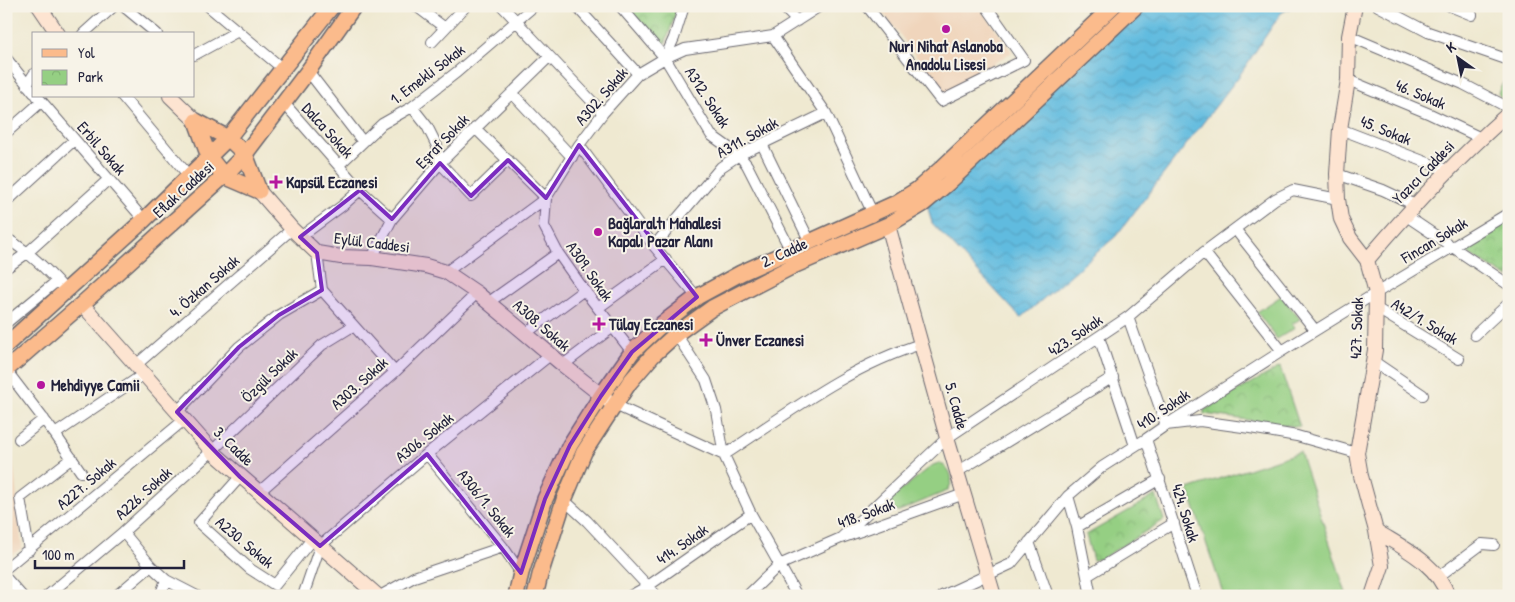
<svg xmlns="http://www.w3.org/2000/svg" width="1515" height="602" font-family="'Patrick Hand',sans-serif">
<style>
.built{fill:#f0d5bc}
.grass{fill:#95cf83;stroke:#5c785f}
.park{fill:url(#park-crowns);stroke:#5c785f}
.water{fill:url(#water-waves);stroke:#426e8d}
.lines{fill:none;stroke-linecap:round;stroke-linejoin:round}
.street-casing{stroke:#6a6870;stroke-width:12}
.secondary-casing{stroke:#6a6870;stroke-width:16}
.primary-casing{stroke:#6a6870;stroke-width:18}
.street{stroke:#fff;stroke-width:10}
.secondary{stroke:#fde4d1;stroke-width:14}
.primary{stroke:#fbbb8c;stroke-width:15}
.marked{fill:#7b2cbf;fill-opacity:0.2;stroke:#7b2cbf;stroke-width:4;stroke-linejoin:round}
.poi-dot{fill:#b5179e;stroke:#f7f3e8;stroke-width:2}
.labels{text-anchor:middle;stroke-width:4;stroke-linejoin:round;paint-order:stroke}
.poi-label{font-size:16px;font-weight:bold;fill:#22223b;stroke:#f7f3e8;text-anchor:start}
.street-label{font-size:16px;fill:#22223b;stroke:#f7f3e8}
</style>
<defs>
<pattern id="park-crowns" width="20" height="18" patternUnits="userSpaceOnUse" patternTransform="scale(1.25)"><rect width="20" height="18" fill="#95cf83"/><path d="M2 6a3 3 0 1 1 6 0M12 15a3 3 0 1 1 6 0" fill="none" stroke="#80b172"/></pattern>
<pattern id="water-waves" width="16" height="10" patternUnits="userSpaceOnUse" patternTransform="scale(1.25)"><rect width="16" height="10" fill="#61bbdf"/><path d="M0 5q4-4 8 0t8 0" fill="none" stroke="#54a0c0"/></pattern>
</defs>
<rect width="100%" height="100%" fill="#f7f3e8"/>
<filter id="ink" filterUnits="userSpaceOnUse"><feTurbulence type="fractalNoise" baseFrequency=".02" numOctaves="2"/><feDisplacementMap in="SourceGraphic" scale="10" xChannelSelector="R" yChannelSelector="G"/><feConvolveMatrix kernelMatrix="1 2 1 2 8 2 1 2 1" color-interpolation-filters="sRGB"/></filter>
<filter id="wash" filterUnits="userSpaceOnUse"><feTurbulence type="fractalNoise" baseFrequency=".0096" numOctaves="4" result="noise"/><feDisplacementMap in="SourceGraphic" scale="20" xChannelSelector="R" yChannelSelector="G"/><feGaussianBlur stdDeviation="1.12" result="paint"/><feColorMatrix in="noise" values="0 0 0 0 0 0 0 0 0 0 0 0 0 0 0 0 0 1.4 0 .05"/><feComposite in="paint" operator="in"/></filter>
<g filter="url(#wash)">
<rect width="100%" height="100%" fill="#efe9d1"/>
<path class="built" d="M878,6H979L1012,52L945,94Z
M12,448L22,548L6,559V449Z"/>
<path class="grass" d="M1509,75V102H1508L1502,99L1498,93L1503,83Z
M1281,296L1300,319L1292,324L1295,328L1277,339L1257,312Z
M1300,452L1347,596H1224L1188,489Z
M939,463C952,468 955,481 947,491L899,511L894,510L889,501L891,498L933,465Z"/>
<path class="park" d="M626,6H678L666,42L661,45Z
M1509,220V278L1466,252L1465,246Z
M1280,367L1300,427L1204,414V410Z
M1156,495L1164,520L1101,559L1093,560L1086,535Z"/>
<path class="water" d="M1132,6H1294L1281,13L1239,76L1116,236L1021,318L932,223L926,201Z"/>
</g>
<g filter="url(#ink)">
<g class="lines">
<g class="street-casing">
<path id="street" d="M123,6L157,34
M208,6L283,69
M416,6L445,28
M502,6L603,113
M576,6L638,74
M620,6L665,58L711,135L739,155L747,165L791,251
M782,6L797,21
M867,6L941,101L1024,60L986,6
M1378,6L1428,32L1509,60
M1450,6L1472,15
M83,34L114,6
M773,36L826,113L873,214
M1349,36L1463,84L1509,108
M432,42L466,6
M194,55L238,31
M6,58L34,93
M665,58L674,38L684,6
M308,71L363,142
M1348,80L1430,114L1481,138
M27,85L34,74
M512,93L572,157
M37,96L144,220
M122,96L189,176
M283,102L360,190L392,219
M412,107L427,126L437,146L440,163L471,196L508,160
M475,128L546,198L544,226L558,253L584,290L632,352
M1340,129L1449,171
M6,133L41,102
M762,144L810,242
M579,145L654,246L697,297
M339,165L382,124L412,107L457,72L534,6
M1337,174L1383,190L1415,205
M6,202L74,140
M1405,215L1509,285
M1235,229L1315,330
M300,237L342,206L360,190
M6,238C29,252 49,271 66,291
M654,246L721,167L739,155L826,113
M1204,252L1282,351
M317,253L322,290L395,372
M372,258L392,219L440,163L549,57
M6,268L27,253L109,179
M446,272L546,198L579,145L603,113L638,74L665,58L685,49L773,36L820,6
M489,302L558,253
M598,308L666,259
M1376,308L1459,359
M1128,317L1166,425L1200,421L1250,428L1297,436L1357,453
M6,323L57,281
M526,333L584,290
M676,334L706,380L716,410L724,455L751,514L797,596
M1475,335L1509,303
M1099,337L1135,446
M1373,361L1423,395
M136,365L292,229
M563,365L613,327
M6,370L55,434L81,472
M615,405L724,455C787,414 849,366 921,344
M177,412L239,347L279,315L322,290
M55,434L144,374
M19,439L44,419
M1146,439L1197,596
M427,454L503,547L521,573
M957,472L1113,377
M240,477L199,523L250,569L275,585L312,539
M258,493L395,372L477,293
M1068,496L1077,527L1091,596
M564,500L587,521L657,596
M1077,527L1160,479
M123,532L151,566L166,580L197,596
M841,538L947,438L1128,317L1204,252L1275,199L1293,190L1338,199
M1029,542L1048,596
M29,550L20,498L72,458
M6,568L184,420
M1087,576L1174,523
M1438,577L1482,544L1494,545
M6,578L22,596
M47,596L123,532L212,451L322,345L353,326
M116,596L151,566
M160,596L166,580
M303,596L320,546L427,454L550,355
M380,596L414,577L503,547
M630,596L648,586L751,514
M747,596L779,565L841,538L964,494
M942,596L1011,564L1068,496L1102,467L1146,439L1166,425L1282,351L1376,293L1509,213"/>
</g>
<g class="secondary-casing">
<path id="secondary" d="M39,6L58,34
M1355,6L1349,36L1348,80L1340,129L1337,174L1338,199L1341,219L1350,238L1367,260L1376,293L1375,350L1357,453L1361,476L1376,531L1382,566L1372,596
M170,96L196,121
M259,191L292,229L317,253L341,257L372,258L426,266L446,272L477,293L563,365L610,402
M888,225L947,438L994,596
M1367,260C1411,208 1458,158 1509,113
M82,304L212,451L378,596
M1376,531C1403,548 1437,563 1448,596"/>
</g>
<g class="primary-casing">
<path id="primary" d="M196,121L209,157L224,176L259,191
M196,121L228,138L245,154L259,191
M6,345L144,220L228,138L332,6
M6,370L82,304L224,176L245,154L308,71L354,6
M516,596L521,573L545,499L570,445L601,396L632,352L662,324L697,297L741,273L896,203L917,190L942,168L1113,6
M535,596L540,575L564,500L584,452L629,383L653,355L676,334L712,308L793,266L888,225L923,204L948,183L1136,6"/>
</g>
<use href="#street" class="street"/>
<use href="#secondary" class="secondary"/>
<use href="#primary" class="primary"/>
</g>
</g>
<path class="marked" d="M579,145L697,297L632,352L601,396L570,445L545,499L521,573L427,454L320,546L240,477L177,412L239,347L279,315L322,290L317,253L300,237L360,190L392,219L440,163L471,196L508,160L546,198Z"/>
<g class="poi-dot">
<circle cx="946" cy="29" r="5"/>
<path d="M273.5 174.5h5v5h5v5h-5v5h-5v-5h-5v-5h5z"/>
<circle cx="598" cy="232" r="5"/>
<path d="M596.5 316.5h5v5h5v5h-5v5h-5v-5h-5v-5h5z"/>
<path d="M703.5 332.5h5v5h5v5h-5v5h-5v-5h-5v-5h5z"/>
<circle cx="41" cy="385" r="5"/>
</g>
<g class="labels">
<g class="poi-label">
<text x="946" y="52" text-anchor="middle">Nuri Nihat Aslanoba<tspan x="946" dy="18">Anadolu Lisesi</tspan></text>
<text x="286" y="188">Kapsül Eczanesi</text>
<text x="608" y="229">Bağlaraltı Mahallesi<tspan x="608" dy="18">Kapalı Pazar Alanı</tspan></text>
<text x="609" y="330">Tülay Eczanesi</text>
<text x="716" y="346">Ünver Eczanesi</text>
<text x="51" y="391">Mehdiyye Camii</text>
</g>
<g class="street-label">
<text transform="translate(427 74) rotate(-37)" y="6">1. Emekli Sokak</text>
<text transform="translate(1421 94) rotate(23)" y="6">46. Sokak</text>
<text transform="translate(601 96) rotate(-49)" y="6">A302. Sokak</text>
<text transform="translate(708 97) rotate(57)" y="6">A312. Sokak</text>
<text transform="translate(328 130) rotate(48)" y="6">Dalca Sokak</text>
<text transform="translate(1386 130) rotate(22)" y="6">45. Sokak</text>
<text transform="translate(747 137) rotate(-29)" y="6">A311. Sokak</text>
<text transform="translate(442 141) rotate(-46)" y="6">Eşraf Sokak</text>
<text transform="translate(102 148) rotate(49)" y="6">Erbil Sokak</text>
<text transform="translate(1423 172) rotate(-46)" y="6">Yazıcı Caddesi</text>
<text transform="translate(183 189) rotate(-42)" y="6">Eflak Caddesi</text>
<text transform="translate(1434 240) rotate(-31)" y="6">Fincan Sokak</text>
<text transform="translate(372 242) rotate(7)" y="6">Eylül Caddesi</text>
<text transform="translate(784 252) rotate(-25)" y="6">2. Cadde</text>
<text transform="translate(590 271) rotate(55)" y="6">A309. Sokak</text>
<text transform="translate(204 286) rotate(-41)" y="6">4. Özkan Sokak</text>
<text transform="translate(1425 321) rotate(31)" y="6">A42/1. Sokak</text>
<text transform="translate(542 325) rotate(41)" y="6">A308. Sokak</text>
<text transform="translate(1356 328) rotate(-88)" y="6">427. Sokak</text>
<text transform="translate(1075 335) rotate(-34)" y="6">423. Sokak</text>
<text transform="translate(269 375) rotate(-44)" y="6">Özgül Sokak</text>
<text transform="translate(359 383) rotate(-42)" y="6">A303. Sokak</text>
<text transform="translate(957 406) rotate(74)" y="6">5. Cadde</text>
<text transform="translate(1163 409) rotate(-34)" y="6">410. Sokak</text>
<text transform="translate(424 437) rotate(-39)" y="6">A306. Sokak</text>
<text transform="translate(234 446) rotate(44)" y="6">3. Cadde</text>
<text transform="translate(86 483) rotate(-40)" y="6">A227. Sokak</text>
<text transform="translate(143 493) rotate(-42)" y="6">A226. Sokak</text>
<text transform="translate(487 503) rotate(51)" y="6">A306/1. Sokak</text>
<text transform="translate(866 513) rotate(-20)" y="6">418. Sokak</text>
<text transform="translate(1186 513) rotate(73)" y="6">424. Sokak</text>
<text transform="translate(245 542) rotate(40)" y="6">A230. Sokak</text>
<text transform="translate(682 544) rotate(-35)" y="6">414. Sokak</text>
</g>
</g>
<rect width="1515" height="602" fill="none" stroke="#f7f3e8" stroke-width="25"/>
<rect x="32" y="32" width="162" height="65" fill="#f7f3e8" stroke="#a29fa3"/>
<rect x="42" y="49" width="25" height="8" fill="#fbbb8c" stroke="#a29fa3"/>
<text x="78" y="58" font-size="15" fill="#22223b">Yol</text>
<rect x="42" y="70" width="25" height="15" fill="url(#park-crowns)" stroke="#a29fa3"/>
<text x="78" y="82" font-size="15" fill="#22223b">Park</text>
<g transform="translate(1458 58) rotate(327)" stroke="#f7f3e8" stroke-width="4" paint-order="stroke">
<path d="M0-4L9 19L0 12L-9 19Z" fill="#22223b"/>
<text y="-8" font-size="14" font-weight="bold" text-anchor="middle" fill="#22223b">K</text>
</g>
<path d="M35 560v8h149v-8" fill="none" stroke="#22223b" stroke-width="2.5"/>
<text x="42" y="560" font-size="15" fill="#22223b" stroke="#f7f3e8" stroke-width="4" paint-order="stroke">100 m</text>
</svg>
